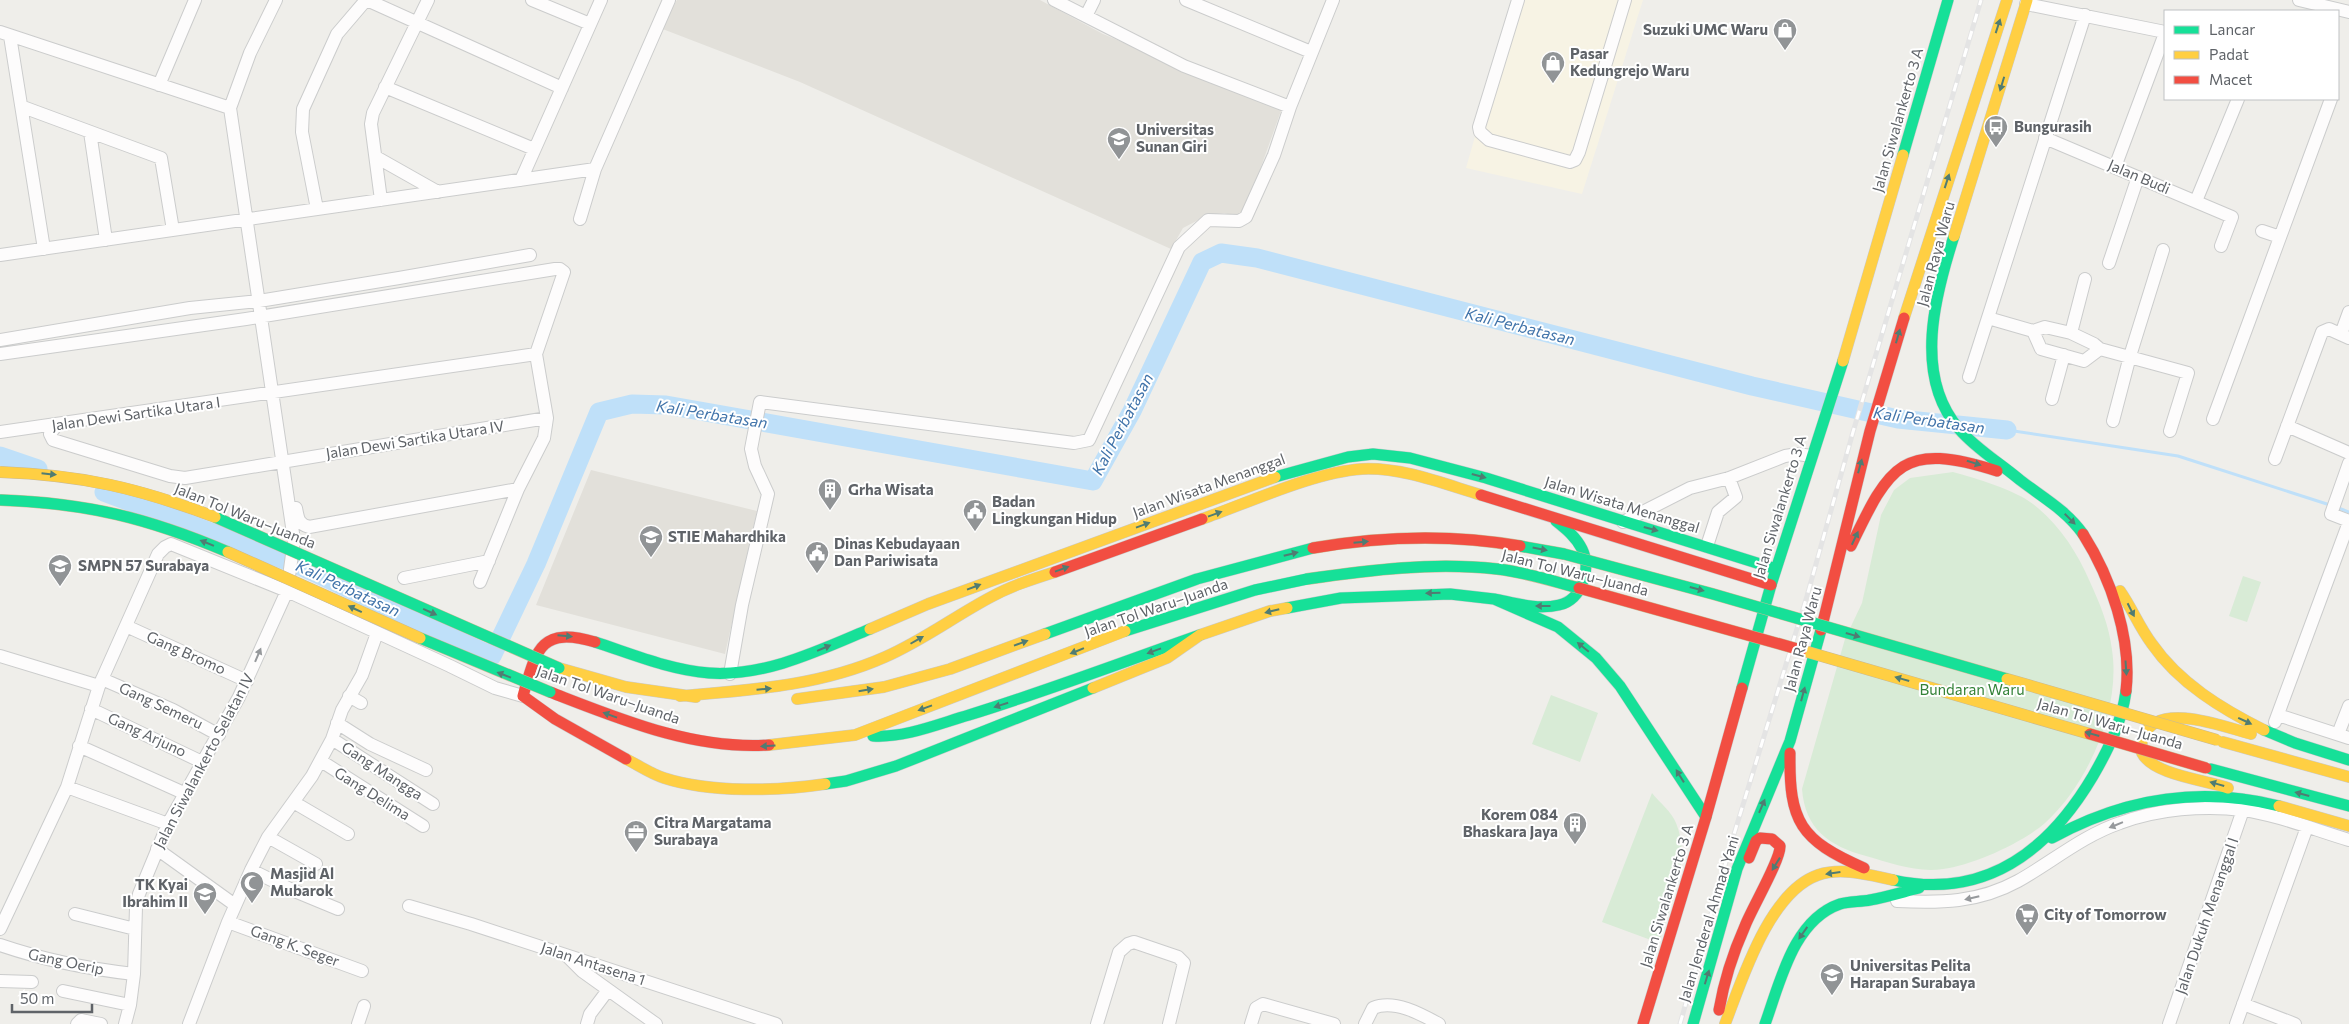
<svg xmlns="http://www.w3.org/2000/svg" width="2349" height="1024" font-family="Commissioner,sans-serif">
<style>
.commercial{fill:#f7f3e4}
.education{fill:#e2e0da}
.green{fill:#d8ebd6}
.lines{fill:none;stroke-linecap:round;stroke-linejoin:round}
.stream{stroke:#bfe0f9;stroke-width:3}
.river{stroke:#bfe0f9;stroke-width:19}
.street-casing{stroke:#cbcccc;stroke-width:14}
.fast-casing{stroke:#cacacb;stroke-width:12}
.slow-casing{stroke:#cacacb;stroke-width:12}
.jam-casing{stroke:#cacacb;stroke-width:12}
.street{stroke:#fdfcfc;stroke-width:12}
.fast{stroke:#16e098;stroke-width:11}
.slow{stroke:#ffcf43;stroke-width:11}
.jam{stroke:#f24e42;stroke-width:11}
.rail-casing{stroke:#e4e4e4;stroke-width:5}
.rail{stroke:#fff;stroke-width:3;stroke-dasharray:9;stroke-linecap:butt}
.fast-bridge-casing{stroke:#c8b996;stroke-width:12;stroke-linecap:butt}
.slow-bridge-casing{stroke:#c8b996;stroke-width:12;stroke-linecap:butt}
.jam-bridge-casing{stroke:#c8b996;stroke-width:12;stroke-linecap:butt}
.fast-bridge{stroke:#16e098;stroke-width:11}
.slow-bridge{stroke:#ffcf43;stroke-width:11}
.jam-bridge{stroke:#f24e42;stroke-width:11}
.oneway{fill:#507c72}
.oneway2{fill:#96999c}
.labels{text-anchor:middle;stroke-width:4;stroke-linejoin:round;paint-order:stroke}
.poi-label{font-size:15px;font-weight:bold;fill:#5f6368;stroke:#fff;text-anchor:start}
.street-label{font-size:15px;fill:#5f6368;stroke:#fff}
.park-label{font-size:15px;fill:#348238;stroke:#fff}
.water-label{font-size:16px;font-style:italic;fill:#4174aa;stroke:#fff}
</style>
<rect width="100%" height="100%" fill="#efeeea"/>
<path class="commercial" d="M1514,0H1643L1582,194L1466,168Z"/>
<path class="education" d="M677,0H1040L1103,34L1282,108L1245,212L1235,216L1224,213L1208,215L1183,228L1171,249L800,82L660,28Z
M591,470L757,511L725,654L536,605Z"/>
<path class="green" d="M1953,472C1975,478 2015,490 2033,504C2059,524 2077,552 2090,582C2100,604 2109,625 2112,650C2121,708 2089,783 2045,823C2022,843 1973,865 1943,869C1917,873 1891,863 1866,856C1829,846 1805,829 1802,789L1845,639L1862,603L1881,515L1894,490L1910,478Z
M2243,576L2261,582L2247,622L2229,616Z
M1551,695L1598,713L1580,762L1532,744Z
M1652,793C1659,802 1672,812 1676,823C1692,861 1670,905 1659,943L1602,922Z"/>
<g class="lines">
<path class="stream" d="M2007,430L2178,456L2330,505
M2336,507L2349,512"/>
<path class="river" d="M0,456L38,469
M104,492L298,565L492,656L536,564L599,412L632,404L666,405L1093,481L1132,411L1202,262L1221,253L1257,258L1752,386L1898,419L2007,430"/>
<g class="street-casing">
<path id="street" d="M367,0L562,88
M532,0L590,24
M1054,0L1184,66L1290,107
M1186,0L1311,52
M1518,0L1479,127L1480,132L1489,140L1570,162L1575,160L1579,152L1625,0
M2299,0L2349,12
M2026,4L2165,32
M1086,16L1094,0
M0,32L230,108
M10,36L44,249
M159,85L195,0
M385,87L534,149
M23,107L161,158L173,230
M90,132L106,240
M2045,138L2232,217L2221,246
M376,157L438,192
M2115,167L2164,36
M521,180L601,0
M381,200L371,124L373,113L428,0
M2196,201L2238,99
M317,209L302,132L303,109L337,34L366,0
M580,219L595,169L669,0
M2262,231L2280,237
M0,255L595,169
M2109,263L2138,177
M1988,318L2033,331L2045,327L2071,333L2094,344L2100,349L2188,373L2170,431
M2033,331L2041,349L2084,361L2100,349
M2071,333L2085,279
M2341,334L2349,312
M0,340L190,308L259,301L399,278L530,255
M0,354L246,319L555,269H560L564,272L536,354L0,432
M1969,377L2085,15
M2052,399L2064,355
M2213,419L2331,99
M2113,421L2130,356L2163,250
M56,426L50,434L53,440L170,476L185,478L547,418
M2287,426L2349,453
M2275,459L2322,332L2329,329L2349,338
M2349,463L2331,514L2349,521
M296,508C298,518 298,524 309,527L518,489
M1623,522L1690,488L1729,478L1785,456L1798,454L1811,456
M1707,546L1718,512L1736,497L1729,478
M404,578L489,561
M480,582L518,489L544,438L547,418L536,354
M126,626L247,681
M0,656L99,686L158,554L165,547L171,544L287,591L450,666L495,688L523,696
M730,674L742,605L768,494L755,466L751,449L760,402L1074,443L1089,440L1179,247L1208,220L1239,221L1246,217L1274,155L1290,107L1333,0
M102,679L173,710L219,735
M349,696L361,703
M91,709L202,762
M2278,715L2349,738
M2275,722L2349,522
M337,723L370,744L426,770
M2338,734L2349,706
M332,739L433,804
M79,746L186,794
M321,761L423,826
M67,787L168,824
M295,803L348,834
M268,837L316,864
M157,849L235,905
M251,870L292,890L338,909
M1897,901C1940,903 1978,903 2018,881C2052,862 2082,836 2120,823C2157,809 2204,805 2243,810C2279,815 2315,830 2349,840
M409,906L471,924L776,1024
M75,914L135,929
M228,922L362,971
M0,929L67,787L99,686
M0,945C44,960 88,969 134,974
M568,957L582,971L656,1024
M0,981L32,982
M63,991L130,1005
M2243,1004L2295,1024
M77,1024L81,1020L101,1024
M125,1024L130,1005L134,974L136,907L139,894L168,824L239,697L287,591L294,540L230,108L250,53L276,0
M189,1024L228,922L251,870L268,837L312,776L332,739L342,710L362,675L377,633
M358,1024L364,1006
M587,1024L590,1014L608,990
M1097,1024L1119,952L1128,944L1134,942L1178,957L1184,963L1169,1024
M1251,1024L1256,1008L1263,1004L1334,1024
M1365,1024L1373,1008C1394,999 1421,1014 1439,1024
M2169,1024L2244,807
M2236,1024L2307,827"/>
</g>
<g class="fast-casing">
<path id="fast" d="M1903,155L1948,0
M1954,236C1935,295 1913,376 1959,429C1976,449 2000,463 2020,480C2042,497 2066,510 2083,534
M1275,477L1348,457L1373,454L1410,458L1486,478L1776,569
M1494,599C1515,603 1537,610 1559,605C1582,600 1592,569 1582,549C1576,537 1566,529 1556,521
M1287,608L1341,598L1450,594L1494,599L1558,627L1596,658L1620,686L1706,817
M1125,631L1255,590L1307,579
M1045,634L1197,579L1313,548
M595,642C632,654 670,670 709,673C765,677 820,650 870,629
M1742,688L1771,585L1843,361
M2264,730L2295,743L2349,760
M873,736C905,738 938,724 969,715C1047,691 1123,662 1200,635
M2211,769L2349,806
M825,784L846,781L896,766L1093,688
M2052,838C2123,799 2200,786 2279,806
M1893,880C1984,900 2048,852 2093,776C2108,750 2122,722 2126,691
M1693,1024L1737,869L1790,741L1821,630
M1765,1024C1780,983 1793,920 1840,904C1849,901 1860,902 1870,900C1887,897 1903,892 1919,888"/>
</g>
<g class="slow-casing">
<path id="slow" d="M1954,236L2027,0
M1904,318L2007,0
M1843,361L1903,155
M1202,519C1248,503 1314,472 1362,469C1402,467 1444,484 1481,495
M2120,591C2132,608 2139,627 2152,644C2179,683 2222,709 2264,730
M870,629L928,604L1275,477
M559,668L626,687L696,697
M1093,688L1167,658L1200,635L1270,611L1287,608
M680,696C750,690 820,686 885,657C922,641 955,616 991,597C1011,586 1033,579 1055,572
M797,699L884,687L950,669L1045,634
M2223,742L2349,777
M769,745L855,735L1125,631
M626,759C638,765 651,774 664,778C710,793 778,791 825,784
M2228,788C2206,780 2153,775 2142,753C2141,746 2141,741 2144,735C2159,701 2225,727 2251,734
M2279,806L2349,826
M1725,1024C1742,980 1769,892 1818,875C1842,867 1869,875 1893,880"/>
</g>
<g class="jam-casing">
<path id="jam" d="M1481,495L1771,585
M2083,534C2111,578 2132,639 2126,691
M1851,546C1890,464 1903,441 1997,471
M1055,572L1202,519
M1821,630L1870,431L1904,318
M595,642C540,626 536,650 523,696L555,719L626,759
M550,692C620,719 693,750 769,745
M1790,753C1789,822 1800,840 1864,868
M1719,1010C1724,981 1733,953 1745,926C1752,908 1781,859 1780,846L1772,839L1760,838L1756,841L1749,858
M1643,1024L1706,817L1742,688"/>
</g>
<use href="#street" class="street"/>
<use href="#fast" class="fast"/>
<use href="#slow" class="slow"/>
<use href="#jam" class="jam"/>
<g class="rail-casing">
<path id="rail" d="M1680,1024L1731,844L1807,596L1853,432L1981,0"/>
</g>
<use href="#rail" class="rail"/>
<g class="fast-bridge-casing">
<path id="fast-bridge" d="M0,500C87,503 148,518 228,552
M215,517L559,668
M1520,546L1564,554L1713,594L2007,679
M1307,579C1370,570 1433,562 1497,569C1525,572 1552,581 1579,588
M420,638L550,692"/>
</g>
<g class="slow-bridge-casing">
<path id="slow-bridge" d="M0,472C82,475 138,488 215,517
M228,552L420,638
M1801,650L2090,734
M2007,679L2217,740"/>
</g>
<g class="jam-bridge-casing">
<path id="jam-bridge" d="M1313,548C1382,536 1451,534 1520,546
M1579,588L1801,650
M2090,734L2206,768"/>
</g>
<use href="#fast-bridge" class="fast-bridge"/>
<use href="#slow-bridge" class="slow-bridge"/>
<use href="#jam-bridge" class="jam-bridge"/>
</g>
<defs><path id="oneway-solid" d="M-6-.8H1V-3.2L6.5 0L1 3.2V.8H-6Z" transform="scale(1.25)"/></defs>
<g class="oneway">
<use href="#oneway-solid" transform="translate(1998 26) rotate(-72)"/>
<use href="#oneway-solid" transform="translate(2002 84) rotate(107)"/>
<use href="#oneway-solid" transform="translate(1947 181) rotate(-72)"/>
<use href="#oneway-solid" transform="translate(1898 336) rotate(-74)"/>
<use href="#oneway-solid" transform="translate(1974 463) rotate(18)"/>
<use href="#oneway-solid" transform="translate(1860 466) rotate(-75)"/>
<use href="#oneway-solid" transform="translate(49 474) rotate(6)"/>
<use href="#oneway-solid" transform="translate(1479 476) rotate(15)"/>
<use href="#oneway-solid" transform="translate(1215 514) rotate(-20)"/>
<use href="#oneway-solid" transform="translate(2070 519) rotate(45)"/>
<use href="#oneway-solid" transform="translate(1143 525) rotate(-20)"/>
<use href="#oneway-solid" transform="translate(1651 529) rotate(15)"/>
<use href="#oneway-solid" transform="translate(1855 538) rotate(-65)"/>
<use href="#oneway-solid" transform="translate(1361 542) rotate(-5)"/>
<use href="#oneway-solid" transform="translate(207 543) rotate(-158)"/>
<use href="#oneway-solid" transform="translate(1540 549) rotate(11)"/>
<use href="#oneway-solid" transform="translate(1291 554) rotate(-14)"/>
<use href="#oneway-solid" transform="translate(1062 569) rotate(-20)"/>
<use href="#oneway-solid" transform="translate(974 587) rotate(-21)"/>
<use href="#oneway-solid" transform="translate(1697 589) rotate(15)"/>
<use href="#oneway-solid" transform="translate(1433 593) rotate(179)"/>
<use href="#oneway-solid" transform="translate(1543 606) rotate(180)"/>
<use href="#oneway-solid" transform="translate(355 609) rotate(-155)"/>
<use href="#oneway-solid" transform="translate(2131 610) rotate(63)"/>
<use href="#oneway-solid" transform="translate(1272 611) rotate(166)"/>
<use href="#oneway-solid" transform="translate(430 612) rotate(24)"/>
<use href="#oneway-solid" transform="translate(1853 635) rotate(16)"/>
<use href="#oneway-solid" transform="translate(565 636) rotate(5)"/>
<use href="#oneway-solid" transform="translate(917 640) rotate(-30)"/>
<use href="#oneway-solid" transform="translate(1021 643) rotate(-20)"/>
<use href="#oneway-solid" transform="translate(1583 647) rotate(-141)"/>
<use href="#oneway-solid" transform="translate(824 648) rotate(-23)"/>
<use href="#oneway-solid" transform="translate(1077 651) rotate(158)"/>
<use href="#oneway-solid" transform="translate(1154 651) rotate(160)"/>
<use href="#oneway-solid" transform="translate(2126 668) rotate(86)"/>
<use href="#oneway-solid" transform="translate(504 675) rotate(-159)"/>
<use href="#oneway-solid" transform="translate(1902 679) rotate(-164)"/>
<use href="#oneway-solid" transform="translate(764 689) rotate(-5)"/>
<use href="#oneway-solid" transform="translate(866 690) rotate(-9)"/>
<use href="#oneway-solid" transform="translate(1803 694) rotate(-75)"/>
<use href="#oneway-solid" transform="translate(1001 705) rotate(163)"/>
<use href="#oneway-solid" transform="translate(925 708) rotate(160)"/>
<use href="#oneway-solid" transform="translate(610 715) rotate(-160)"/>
<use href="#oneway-solid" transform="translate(2245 721) rotate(25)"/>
<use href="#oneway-solid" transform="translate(2092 734) rotate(-164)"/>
<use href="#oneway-solid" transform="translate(768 746) rotate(177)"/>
<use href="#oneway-solid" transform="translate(1680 776) rotate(-122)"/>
<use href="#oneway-solid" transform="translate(2217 784) rotate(-164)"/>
<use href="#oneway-solid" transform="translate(2302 794) rotate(-165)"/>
<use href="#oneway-solid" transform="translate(1762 806) rotate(-67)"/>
<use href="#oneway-solid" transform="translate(1776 864) rotate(122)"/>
<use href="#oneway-solid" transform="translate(1833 873) rotate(172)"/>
<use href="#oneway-solid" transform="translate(1803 933) rotate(125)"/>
<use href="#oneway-solid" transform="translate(1707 977) rotate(-73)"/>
</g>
<g class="oneway2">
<use href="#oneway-solid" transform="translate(258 655) rotate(-67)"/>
<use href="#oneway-solid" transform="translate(2116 825) rotate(158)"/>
<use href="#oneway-solid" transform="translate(1972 898) rotate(167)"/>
</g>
<defs>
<g id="shop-pin" transform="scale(1.25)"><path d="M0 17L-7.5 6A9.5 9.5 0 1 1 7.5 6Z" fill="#919496" stroke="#fff"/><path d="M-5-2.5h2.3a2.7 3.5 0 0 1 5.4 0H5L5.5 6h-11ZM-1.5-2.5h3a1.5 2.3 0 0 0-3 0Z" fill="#fff"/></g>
<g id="bus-pin" transform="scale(1.25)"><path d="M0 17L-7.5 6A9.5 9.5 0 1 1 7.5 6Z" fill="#919496" stroke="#fff"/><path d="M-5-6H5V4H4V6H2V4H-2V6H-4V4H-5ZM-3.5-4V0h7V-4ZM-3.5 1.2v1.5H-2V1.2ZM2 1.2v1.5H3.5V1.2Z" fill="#fff"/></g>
<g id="university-pin" transform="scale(1.25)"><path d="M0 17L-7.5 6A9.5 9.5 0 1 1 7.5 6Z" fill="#919496" stroke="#fff"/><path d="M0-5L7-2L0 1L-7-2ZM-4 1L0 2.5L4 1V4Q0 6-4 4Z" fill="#fff"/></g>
<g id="building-pin" transform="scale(1.25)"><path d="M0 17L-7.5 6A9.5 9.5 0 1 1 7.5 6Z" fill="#919496" stroke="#fff"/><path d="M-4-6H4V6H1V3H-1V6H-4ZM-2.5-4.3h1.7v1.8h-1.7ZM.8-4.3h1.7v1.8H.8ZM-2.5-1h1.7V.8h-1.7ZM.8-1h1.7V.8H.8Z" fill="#fff"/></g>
<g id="civic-pin" transform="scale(1.25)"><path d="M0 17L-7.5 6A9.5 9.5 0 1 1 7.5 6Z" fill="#919496" stroke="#fff"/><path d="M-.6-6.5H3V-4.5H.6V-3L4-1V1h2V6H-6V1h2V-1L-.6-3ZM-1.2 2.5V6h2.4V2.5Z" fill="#fff"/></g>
<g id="school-pin" transform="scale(1.25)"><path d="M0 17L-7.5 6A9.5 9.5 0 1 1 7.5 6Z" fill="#919496" stroke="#fff"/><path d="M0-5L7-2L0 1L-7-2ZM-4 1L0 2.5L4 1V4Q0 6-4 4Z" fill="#fff"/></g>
<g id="office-pin" transform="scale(1.25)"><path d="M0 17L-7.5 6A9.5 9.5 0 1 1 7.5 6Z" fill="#919496" stroke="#fff"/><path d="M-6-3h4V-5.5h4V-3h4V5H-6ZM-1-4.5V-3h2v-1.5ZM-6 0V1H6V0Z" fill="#fff"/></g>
<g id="mosque-pin" transform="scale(1.25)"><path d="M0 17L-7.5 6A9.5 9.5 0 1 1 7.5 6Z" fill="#919496" stroke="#fff"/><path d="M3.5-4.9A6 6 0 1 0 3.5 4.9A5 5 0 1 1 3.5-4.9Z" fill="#fff"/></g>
<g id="supermarket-pin" transform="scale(1.25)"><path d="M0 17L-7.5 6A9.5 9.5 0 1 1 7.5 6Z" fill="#919496" stroke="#fff"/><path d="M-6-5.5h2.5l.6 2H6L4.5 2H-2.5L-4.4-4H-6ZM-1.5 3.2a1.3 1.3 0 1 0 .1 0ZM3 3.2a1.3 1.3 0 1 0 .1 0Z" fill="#fff"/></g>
</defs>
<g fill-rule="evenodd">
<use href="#shop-pin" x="1785" y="30"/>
<use href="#shop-pin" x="1553" y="63"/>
<use href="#bus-pin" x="1996" y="127"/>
<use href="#university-pin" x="1119" y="139"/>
<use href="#building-pin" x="830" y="490"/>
<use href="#civic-pin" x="975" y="511"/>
<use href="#university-pin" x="651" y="537"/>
<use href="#civic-pin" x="817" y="553"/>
<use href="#school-pin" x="60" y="566"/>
<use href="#building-pin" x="1575" y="824"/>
<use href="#office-pin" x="636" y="832"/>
<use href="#mosque-pin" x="252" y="883"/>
<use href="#school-pin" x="205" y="894"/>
<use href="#supermarket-pin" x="2027" y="915"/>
<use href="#university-pin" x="1832" y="975"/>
</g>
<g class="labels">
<g class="poi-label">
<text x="1768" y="35" text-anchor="end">Suzuki UMC Waru</text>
<text x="1570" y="59">Pasar<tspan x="1570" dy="17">Kedungrejo Waru</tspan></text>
<text x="2014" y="132">Bungurasih</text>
<text x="1136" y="135">Universitas<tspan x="1136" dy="17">Sunan Giri</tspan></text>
<text x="848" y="495">Grha Wisata</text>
<text x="992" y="507">Badan<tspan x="992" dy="17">Lingkungan Hidup</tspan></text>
<text x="668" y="542">STIE Mahardhika</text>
<text x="834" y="549">Dinas Kebudayaan<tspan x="834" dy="17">Dan Pariwisata</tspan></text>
<text x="78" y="571">SMPN 57 Surabaya</text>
<text x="1558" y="820" text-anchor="end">Korem 084<tspan x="1558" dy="17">Bhaskara Jaya</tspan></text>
<text x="654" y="828">Citra Margatama<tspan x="654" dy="17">Surabaya</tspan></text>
<text x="270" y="879">Masjid Al<tspan x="270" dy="17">Mubarok</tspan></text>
<text x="188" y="890" text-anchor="end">TK Kyai<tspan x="188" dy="17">Ibrahim II</tspan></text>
<text x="2044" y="920">City of Tomorrow</text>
<text x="1850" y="971">Universitas Pelita<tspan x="1850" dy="17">Harapan Surabaya</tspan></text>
</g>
<g class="street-label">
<text transform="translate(1898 120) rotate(-74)" y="5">Jalan Siwalankerto 3 A</text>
<text transform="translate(2139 177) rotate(23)" y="5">Jalan Budi</text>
<text transform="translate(1936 254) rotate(-75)" y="5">Jalan Raya Waru</text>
<text transform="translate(136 414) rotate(-8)" y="5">Jalan Dewi Sartika Utara I</text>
<text transform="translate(415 440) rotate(-9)" y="5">Jalan Dewi Sartika Utara IV</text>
<text transform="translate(1209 486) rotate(-20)" y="5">Jalan Wisata Menanggal</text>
<text transform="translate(1622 505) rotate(17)" y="5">Jalan Wisata Menanggal</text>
<text transform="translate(1780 507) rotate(-73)" y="5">Jalan Siwalankerto 3 A</text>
<text transform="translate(245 516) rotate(22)" y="5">Jalan Tol Waru–Juanda</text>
<text transform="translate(1575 573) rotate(14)" y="5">Jalan Tol Waru–Juanda</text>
<text transform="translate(1156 608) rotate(-19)" y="5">Jalan Tol Waru–Juanda</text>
<text transform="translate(1803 639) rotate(-75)" y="5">Jalan Raya Waru</text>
<text transform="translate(186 653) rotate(24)" y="5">Gang Bromo</text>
<text transform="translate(608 695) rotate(19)" y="5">Jalan Tol Waru–Juanda</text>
<text transform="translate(161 706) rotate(25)" y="5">Gang Semeru</text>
<text transform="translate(2110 724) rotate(16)" y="5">Jalan Tol Waru–Juanda</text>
<text transform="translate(147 735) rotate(25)" y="5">Gang Arjuno</text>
<text transform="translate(204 761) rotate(-62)" y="5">Jalan Siwalankerto Selatan IV</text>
<text transform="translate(382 771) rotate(33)" y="5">Gang Mangga</text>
<text transform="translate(372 794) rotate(32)" y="5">Gang Delima</text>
<text transform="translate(1667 896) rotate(-73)" y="5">Jalan Siwalankerto 3 A</text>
<text transform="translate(2207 916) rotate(-71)" y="5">Jalan Dukuh Menanggal I</text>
<text transform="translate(1709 919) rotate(-73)" y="5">Jalan Jenderal Ahmad Yani</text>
<text transform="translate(295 946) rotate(20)" y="5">Gang K. Seger</text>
<text transform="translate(66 962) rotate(12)" y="5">Gang Oerip</text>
<text transform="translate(593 964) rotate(18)" y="5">Jalan Antasena 1</text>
</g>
<g class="park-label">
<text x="1972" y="695">Bundaran Waru</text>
</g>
<g class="water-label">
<text transform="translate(1520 326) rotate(14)" y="6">Kali Perbatasan</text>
<text transform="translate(712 414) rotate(9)" y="6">Kali Perbatasan</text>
<text transform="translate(1929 420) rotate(8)" y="6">Kali Perbatasan</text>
<text transform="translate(1122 424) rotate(-62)" y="6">Kali Perbatasan</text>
<text transform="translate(348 588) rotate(25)" y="6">Kali Perbatasan</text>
</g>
</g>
<rect x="2164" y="10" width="175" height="90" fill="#ffffff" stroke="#bfc1c3"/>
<rect x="2174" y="26" width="25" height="8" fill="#16e098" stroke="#bfc1c3"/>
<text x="2209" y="35" font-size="15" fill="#5f6368">Lancar</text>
<rect x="2174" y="51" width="25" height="8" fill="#ffcf43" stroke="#bfc1c3"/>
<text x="2209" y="60" font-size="15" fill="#5f6368">Padat</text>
<rect x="2174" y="76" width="25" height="8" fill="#f24e42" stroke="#bfc1c3"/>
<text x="2209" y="85" font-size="15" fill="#5f6368">Macet</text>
<path d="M12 1004v8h80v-8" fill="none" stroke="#5f6368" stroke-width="2.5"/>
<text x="20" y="1004" font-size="15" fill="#5f6368" stroke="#ffffff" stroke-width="4" paint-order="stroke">50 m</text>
</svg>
